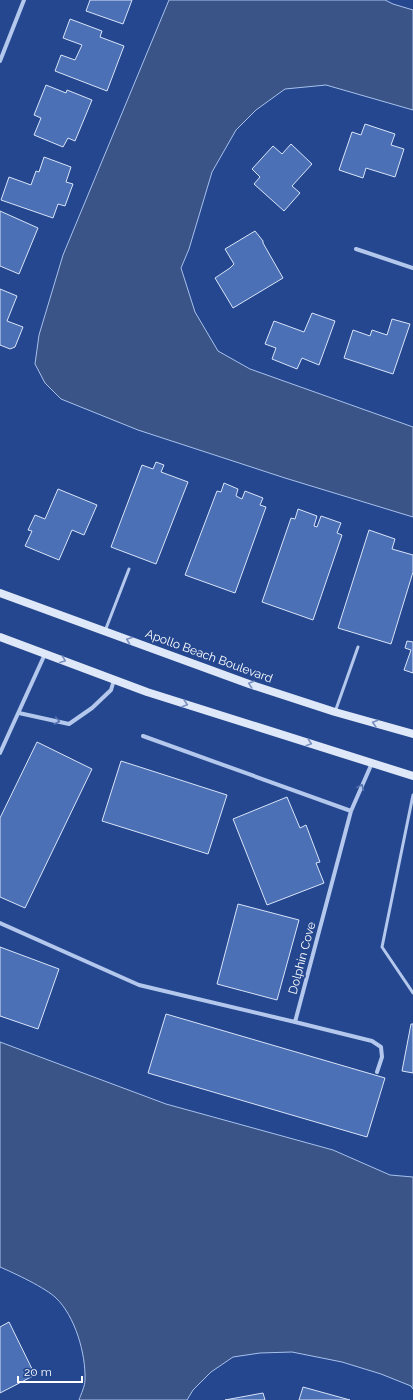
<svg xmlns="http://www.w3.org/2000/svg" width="413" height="1400" font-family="Raleway,sans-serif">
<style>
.water{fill:#3a5488;stroke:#a8c1ec}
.building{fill:#4c70b5;stroke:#d9e4f9}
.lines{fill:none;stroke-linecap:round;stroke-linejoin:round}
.service{stroke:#b4c7ec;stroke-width:3}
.minor{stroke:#b4c7ec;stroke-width:4}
.secondary{stroke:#dfe8f9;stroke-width:8}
.oneway{stroke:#788fbf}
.oneway2{stroke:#5674b0}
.labels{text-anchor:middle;stroke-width:3.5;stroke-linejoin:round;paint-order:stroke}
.street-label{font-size:12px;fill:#fff;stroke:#24478f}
</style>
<rect width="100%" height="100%" fill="#24478f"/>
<path class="water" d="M169,0H385L393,4L413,10V110L326,85L285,89L256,110L236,130L212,172L189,249L181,268L195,312L218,351L250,369L413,427V517L285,478L138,430L61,399L45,383L35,364L39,335L63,255Z
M0,1042L166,1104L333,1150L390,1175L413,1177V1389L411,1386L381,1374L342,1362L292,1352L260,1353L233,1357L211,1372L193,1390L187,1400H79C81,1394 85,1386 85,1380C86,1354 75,1316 56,1298C46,1288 14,1273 0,1267Z"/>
<path class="building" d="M90,0H132L123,24L86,11Z
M70,19L102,31L100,37L124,46L107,91L55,71L61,55L75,60L82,45L63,38Z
M46,85L66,93L67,90L92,100L75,141L68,138L63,147L34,135L41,118L34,115Z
M365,124L395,134L391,145L404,149L395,177L366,168L363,178L339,170L352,132L361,135Z
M291,144L312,164L292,186L300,193L284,211L254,184L260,177L252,169L273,146L282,154Z
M44,157L71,167L66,182L73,184L65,206L58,204L53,218L1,200L9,177L31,185L36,171L39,172Z
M0,211L38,228L19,274L0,266Z
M255,231L263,241V243L283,278L233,308L215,278L230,268L234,264L225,249Z
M0,289L17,296L7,321L23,327L15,347L10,349L0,345Z
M312,313L335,321L319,365L302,358L297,369L272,359L276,348L265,344L274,321L304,332Z
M392,319L410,324L393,374L344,358L353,330L370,336L372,330L387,335Z
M156,462L164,465L161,472L188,482L156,564L111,547L142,465L153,469Z
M224,483L238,489L236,496L242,499L245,491L263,498L260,505L266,507L235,593L185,575L217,491L221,492Z
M58,489L97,505L84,535L72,530L59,560L25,546L32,531L28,530L35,515L45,519Z
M298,509L317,516L314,526L317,527L321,516L341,523L337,533L342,535L313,620L262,602L291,518L295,519Z
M369,530L395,539L392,549L413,555V572L391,644L338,628Z
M407,641L413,642V673L404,670L411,650L405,648Z
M37,742L92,769L25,908L0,897V818Z
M121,761L227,795L208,854L102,821Z
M287,797L300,828L306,825L320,862L316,863L324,883L267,905L233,819Z
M238,904L299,920L277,1000L217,984Z
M0,947L59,969L38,1029L0,1016Z
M166,1014L385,1078L367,1137L148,1073Z
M411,1024H413V1073L402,1071Z
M9,1322L35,1375L0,1393V1327Z
M303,1387L350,1400H299Z
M263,1393L265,1400H225Z"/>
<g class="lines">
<path class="service" d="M105,631L129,569
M335,712L358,647
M413,795L382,947L413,993"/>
<path class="minor" d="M0,61L24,0
M356,249L413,268
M19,713L69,724L92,708L111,690L114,680
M0,753L45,654
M351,811L372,763
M0,923L139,985L295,1022L351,811L143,736
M295,1022L372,1041L381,1047L382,1057L377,1072"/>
<path class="secondary" d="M0,593L249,684L335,712L413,734
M0,637L147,692L413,776"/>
</g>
<defs><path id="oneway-chevron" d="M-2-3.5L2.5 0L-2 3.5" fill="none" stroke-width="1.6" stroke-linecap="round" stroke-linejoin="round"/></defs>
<g class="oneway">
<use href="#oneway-chevron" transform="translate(129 640) rotate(-160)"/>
<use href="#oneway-chevron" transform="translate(63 660) rotate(20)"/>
<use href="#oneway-chevron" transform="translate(251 684) rotate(-161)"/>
<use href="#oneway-chevron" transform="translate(185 704) rotate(18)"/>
<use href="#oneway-chevron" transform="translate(375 723) rotate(-164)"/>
<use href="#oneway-chevron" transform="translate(309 743) rotate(18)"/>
</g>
<g class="oneway2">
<use href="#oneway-chevron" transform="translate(57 721) rotate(13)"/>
<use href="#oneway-chevron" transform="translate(361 787) rotate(-66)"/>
</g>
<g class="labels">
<g class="street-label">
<text transform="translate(209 656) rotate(20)" y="4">Apollo Beach Boulevard</text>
<text transform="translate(302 958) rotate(-75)" y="4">Dolphin Cove</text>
</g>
</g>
<path d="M18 1376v6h64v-6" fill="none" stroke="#ffffff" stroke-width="2"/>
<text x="24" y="1376" font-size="12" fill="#ffffff" stroke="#24478f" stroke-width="3" paint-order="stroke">20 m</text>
</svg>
